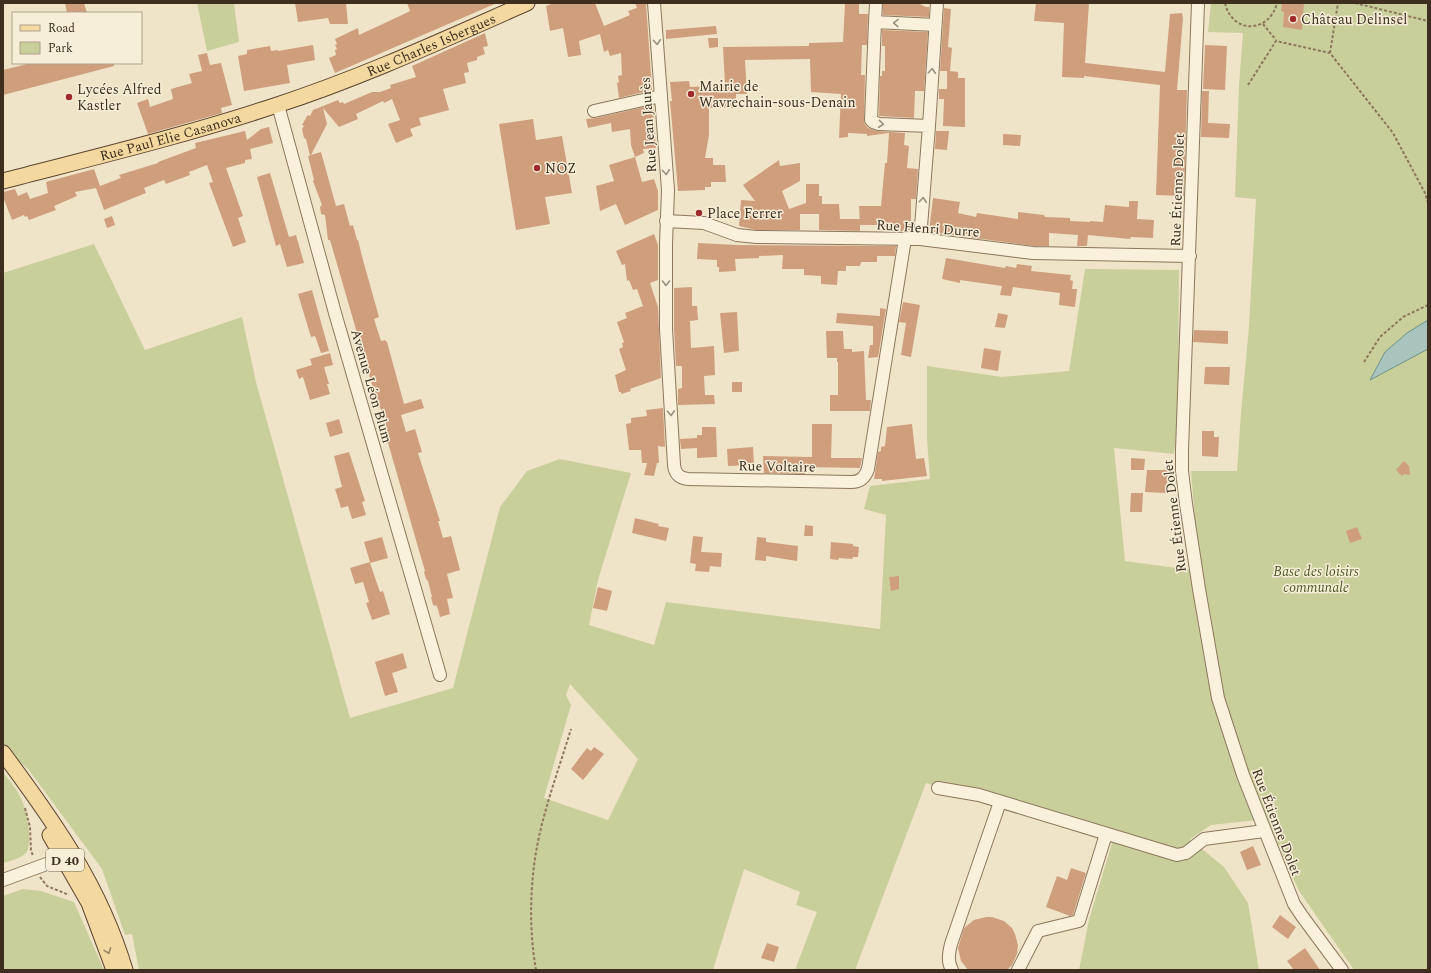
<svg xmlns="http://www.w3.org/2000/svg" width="1431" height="973" font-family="Spectral,serif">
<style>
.green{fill:#c9cf9b;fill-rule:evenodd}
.water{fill:#a9c4bc;stroke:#6f938a}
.building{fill:#cf9f7d}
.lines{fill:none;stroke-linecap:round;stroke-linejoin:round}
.minor-casing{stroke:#8d765c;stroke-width:14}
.major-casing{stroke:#5b4430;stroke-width:17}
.path{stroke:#8d765c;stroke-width:2;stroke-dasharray:3 2;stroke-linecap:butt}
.minor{stroke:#faf1dc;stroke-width:12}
.major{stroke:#f3d9a0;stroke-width:15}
.oneway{stroke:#9c907e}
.oneway2{stroke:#988460}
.poi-dot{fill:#9e2a2b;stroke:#f7eed8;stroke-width:1.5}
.labels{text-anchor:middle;stroke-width:3;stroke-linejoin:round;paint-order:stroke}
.shield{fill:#f7eed8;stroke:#756857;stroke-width:1}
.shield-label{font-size:13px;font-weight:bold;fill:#3d2e20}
.poi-label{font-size:14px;fill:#3d2e20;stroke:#f7eed8;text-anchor:start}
.street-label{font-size:14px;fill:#3d2e20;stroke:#f7eed8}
.park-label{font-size:14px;font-style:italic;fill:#4d5a26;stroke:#f7eed8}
</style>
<rect width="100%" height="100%" fill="#f0e4c8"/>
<path class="green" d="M197,3H234L239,42L207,51Z
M1211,3H1428V970H1354L1299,891L1267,819L1211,825L1190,839L1224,867L1248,903L1259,970H1079L1089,920L1112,843L994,806L926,783L855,970H795L817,912L796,905L800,892L744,869L713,970H139L132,934L125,935L102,869L28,769L12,755L3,744V273L94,244L145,350L242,317L256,382L350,718L453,688L500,507L527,471L560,459L631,473L598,580L589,625L654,645L666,602L880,629L886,515L864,509L870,486L930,479L927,439V366L1002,377L1069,371L1085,269L1179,270L1178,414L1174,454L1114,448L1125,561L1199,571L1191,471H1237L1241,413L1249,326L1256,199L1235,197L1239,85L1243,33L1208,32ZM570,684L638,759L608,820L544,798L571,705L566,695Z
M3,772C9,780 17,789 21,798C26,808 34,843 26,853C20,859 10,861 3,863Z
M23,889L41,891L74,902L104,970H3V896Z"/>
<path class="water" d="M1428,320V349L1370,380L1385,352L1407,333Z"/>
<path class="building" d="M65,3H84L87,13H67Z
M295,3H346L348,24H330L328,18L298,22Z
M407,3H497L335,73L329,58L336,55L335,50L337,49L335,45L337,44L335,39L358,28L359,35L402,15L410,11Z
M554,3H595L604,26L630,15L628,11L637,8L635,3H646L652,90L619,98L617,83L619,82L618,76L622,75L621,53L610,56L608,50L604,52L600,34L579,41L581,55L568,57L563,28L550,31L546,6Z
M845,3H859V14H868L867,45H862L861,75H865L864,123L868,128L877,131L905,133L904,145L909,146L907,168L918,169L916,199H911V221H914L913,230L912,231H879V225H860L859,206H881L885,163H887L889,133L867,136V134L848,133V137L839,138L841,94L811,92L810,59L745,60L747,94H736V108H709V135L705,158H713V165H725L726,182H711V187H705V190L678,191L670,101H672L670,82L689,81L690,87L725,85L723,47L809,46V43L843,42Z
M883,3H918L926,7H929V17L883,15Z
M1036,3H1089L1085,63L1165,72L1170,14L1182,13L1183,18L1177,90H1187L1184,196L1156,195L1160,85L1084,76V78L1062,77L1064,23L1034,21Z
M1282,3H1304L1302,30L1283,27L1284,12L1281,11Z
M944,8L951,9L948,47L952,48L950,71L958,72V78H965V127L943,126L944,99H939V89H947V71H940Z
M716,26L717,34L666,39V30Z
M882,30L928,32L924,91H915L914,118L879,116L880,76H882V71H885V46H882Z
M485,33L488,46L483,47L485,54L477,57V60L467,63L469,72L464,73L466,83L443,89L449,110L419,118L421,125L410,129L413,136L396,143L388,124L400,120L392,99L384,103L383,101L356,114L358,119L339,127L323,108L327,124L311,155L321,152L336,206L344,204L350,226L353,225L357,240H358L363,260L379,317L374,319L381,341L385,340L387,342L404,404L421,399L424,408L401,415L406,432L415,429L422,452L418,453L440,521H438L443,538L451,536L460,570L447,574L453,598L447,599L450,614L440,617L437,606L433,605L431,597H432L428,581L426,579L424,572L425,571L420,554L382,422H381L380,414L382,412L375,397H374L373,388L330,240H328L325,215L321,214L320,207L322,205L313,181L314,180L308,156H310L306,139L304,138L302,129L304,126L302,125L307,116L308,115L310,116L313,110L338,100L340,103L343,102L344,104L372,92H380L391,88L390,85L416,77L412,66Z
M708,38H718V47L709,48Z
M313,45L315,60L287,65L290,83L244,91L238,56L247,54V50L270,46L271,51L278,50V51Z
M1205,45L1227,46L1225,90L1203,89Z
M207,53L210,65L221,63L232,105L221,108L222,113L148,134L137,103L148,99L150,107L173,99L171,89L192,83L189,74L202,71L198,55Z
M31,63H114V66L3,95V70Z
M1202,91H1209L1208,123L1230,124L1229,138L1201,137Z
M653,105L656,148L643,149L644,153L635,157L631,145L630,129L612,132L611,123L588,128L586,119L596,118Z
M533,119L536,140L562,136L572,193L545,197L550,224L516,230L499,124Z
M269,127L273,143L250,149L252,159L245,160V163L226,168L243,216L238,218L246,242L233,247L209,183L213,182L207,165L189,172L190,175L166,184L164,180L144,188L146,193L104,210L96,188L75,192L77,196L54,206L56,210L29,220L27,216L25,217L24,215L12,220L3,197V192L15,189L18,196L27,192L30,199L48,193L46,182L94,169L100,186L121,178L119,175L158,163V162L196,148L195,143L245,131L247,140L261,129Z
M936,131H949L947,150L935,149Z
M1003,134L1021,135L1020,146L1003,145Z
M635,157L642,182L654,179L658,191V210L625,225L616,204L600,211L596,186L614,181L609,165Z
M779,160L780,166L800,163V181L782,191L789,209L806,203V184H819V196H822V204H839L840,219H860V231L819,230V214H800V230H756L739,226L741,200L755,201L743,185Z
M270,173L289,237L296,235L304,263L287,267L280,244L276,246L257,177Z
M933,198L960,202L958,213L976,217L977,213L1018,219V212L1044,215L1045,217L1070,218V221L1090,222V221L1103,222L1105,205L1129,207V201H1138L1137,219L1154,220L1153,238L1131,237L1130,239L1088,235L1087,246H1077L1078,235L1049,233V246H1034L929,232Z
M112,216L115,225L107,228L104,219Z
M654,234L658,245V280L650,283L658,307L661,378L630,389L631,391L621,394V392H619L615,375L626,370L619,349L623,347L622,343L624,342L617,322L627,318L625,313L643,306L637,289L633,290L629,280L627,281L625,264L622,265L616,251Z
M698,243L737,245L896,246L895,256H877V262H861L860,266H846V271H838L837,285L821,284V276L804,275V269H782L783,255L759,256V258L735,259L736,271L719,272V267H717V260L697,259Z
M946,258L1005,268L1006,266L1016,268L1017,264L1032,266L1031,271L1071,275L1070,280L1073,281L1072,289H1077L1075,307L1059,305L1060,293L1013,287L1011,296L1000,295L1002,286L960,280V283L942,279Z
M692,287V306H697L698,320L690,321L691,348L714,346L715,375L704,376L705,395H714L715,404L678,405V389L682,388V366H676L674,329V288Z
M312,290L329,351L321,353L315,336L311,337L298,294Z
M903,302L920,305L911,357L901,355L906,323L899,322Z
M880,308L886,309L878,357L868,358L870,345H873V326L836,323L837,313L880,316Z
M737,312L739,351L724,353L720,313Z
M998,313L1008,315L1005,328L995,327Z
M1194,330L1228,331V344L1193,342Z
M826,331H843L844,349H852V352L864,351L866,400H871L870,411H830V395H838V362H837V358H827Z
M984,348L1001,351L998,371L981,368Z
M330,353L333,365L324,367L329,384H327L330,394L310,400L303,377L299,379L296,370L312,365L310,359Z
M1205,367H1230L1229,385L1204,384Z
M732,382H742V392H732Z
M663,408L665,447L658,446L659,463H657L654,476L644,475L647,463H642L641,450H629L626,424L631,423V418L647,416L646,410Z
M339,419L343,433L330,437L326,423Z
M812,424H832L831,458H862L860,468L805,467V474L764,473L763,456L812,457Z
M912,424L916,459L924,458L927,476L882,481V479H874L878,452L881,451V447L885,446L887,427Z
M702,427H716L717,457L697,458V448L681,449L680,439L697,438V435H702Z
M1202,431H1214V437H1219L1218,457L1202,456Z
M753,447L754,465L728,466L727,449Z
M349,452L365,501L362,502L366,515L352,519L348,506L341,508L335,489L342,487L334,456Z
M1131,458L1145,459L1144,470H1131Z
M1404,461L1409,466L1410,475L1404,474L1402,476L1396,470Z
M1147,470H1168L1166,493L1145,492Z
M1131,493H1143L1142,512H1130Z
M635,518L659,524L658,526L669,528L666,541L632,533Z
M805,525L813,526V536H804Z
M1357,527L1362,539L1350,543L1346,531Z
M693,536L703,537L701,552L722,553L721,567L710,566L709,572L695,571L696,564L690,563Z
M382,537L388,558L370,563L380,592L383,591L390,614L372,620L366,603L369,602L363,582L355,584L350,568L370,562L364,542Z
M757,537L766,538V542L798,546L797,561L766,556V561L755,560Z
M831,542L853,544V546L859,547L858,557H853L852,559L839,558L838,560L830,559Z
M899,576V589L891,591L889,577Z
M598,587L612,591L607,611L593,608Z
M403,653L407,668L392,673L398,692L385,696L375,662Z
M594,747L604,754L583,780L571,769L587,748L591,751Z
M1253,846L1261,865L1247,870L1240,852Z
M1071,868L1086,873L1073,915L1070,916L1046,907L1057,876L1067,880Z
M1280,915L1296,927L1288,939L1272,927Z
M986,917H992L1004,921L1012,928L1015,934L1018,945L1017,954L1012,965L1007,970H968L961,961L958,948L964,928L974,920Z
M767,943L779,947L774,962L761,958Z
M1305,948L1320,970H1294L1287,961Z"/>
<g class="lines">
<g class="minor-casing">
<path id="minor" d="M654,3L668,190L666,244V329L674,465C675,474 679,478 688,479L851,482C860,482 865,478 868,469L905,239
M1198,3L1182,450V471L1186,504L1199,589L1218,698L1243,775L1294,904L1302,916L1342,970
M875,22L876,3
M278,105L335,313L440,675
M594,111L661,96
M929,126L879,124L873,122L871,120L875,22L935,25
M666,221L704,223L737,235L756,237L920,239L1033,253L1190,256
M920,239L929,126L937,3
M938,788L979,795L1177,855L1186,853L1204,839L1264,831
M3,880L71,855
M952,970C947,961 949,953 951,944L1000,802
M1018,970L1038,931L1079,921L1106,834"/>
</g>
<g class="major-casing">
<g id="major">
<path id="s1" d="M3,181C95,157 187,135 277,105C363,77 445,39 527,3"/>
<path d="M3,753C55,823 100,886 125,970"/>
<path d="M50,835L89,903L114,970"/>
</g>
</g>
<path class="path" d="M1225,3C1232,34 1269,34 1277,3
M1355,3L1428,21
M1263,24L1276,40
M1330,53L1338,3
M1248,85L1276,41L1330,53L1393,133L1425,193L1428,203
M1364,362L1380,337L1403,317L1428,305
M25,808L30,827L31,850L33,856
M40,877L47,886L69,895
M536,970C528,925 530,872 541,828C549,795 561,762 571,729"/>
<use href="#minor" class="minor"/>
<use href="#major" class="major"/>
</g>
<defs><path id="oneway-chevron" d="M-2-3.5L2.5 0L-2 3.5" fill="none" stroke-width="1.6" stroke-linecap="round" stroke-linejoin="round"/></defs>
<g class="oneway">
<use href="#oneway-chevron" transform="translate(896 23) rotate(-178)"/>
<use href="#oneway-chevron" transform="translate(657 42) rotate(86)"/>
<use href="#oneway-chevron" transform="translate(932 71) rotate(-87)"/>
<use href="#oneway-chevron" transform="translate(881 124) rotate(6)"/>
<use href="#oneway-chevron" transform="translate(666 172) rotate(86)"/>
<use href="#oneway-chevron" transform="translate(923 200) rotate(-85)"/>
<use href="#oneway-chevron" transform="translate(666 283) rotate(90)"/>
<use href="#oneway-chevron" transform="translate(671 413) rotate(87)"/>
</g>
<use class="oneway2" href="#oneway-chevron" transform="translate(108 951) rotate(70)"/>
<g class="poi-dot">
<circle cx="1293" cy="19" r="4"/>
<circle cx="691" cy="94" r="4"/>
<circle cx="69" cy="97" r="4"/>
<circle cx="537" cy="168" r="4"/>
<circle cx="699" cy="213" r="4"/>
</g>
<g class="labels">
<rect class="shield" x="46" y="849" width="38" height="22" rx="3"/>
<g class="shield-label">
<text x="65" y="865">D 40</text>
</g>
<g class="poi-label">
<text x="1301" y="24">Château Delinsel</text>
<text x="699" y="91">Mairie de<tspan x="699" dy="16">Wavrechain-sous-Denain</tspan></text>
<text x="77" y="94">Lycées Alfred<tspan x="77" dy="16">Kastler</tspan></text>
<text x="545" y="173">NOZ</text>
<text x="707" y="218">Place Ferrer</text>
</g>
<g class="street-label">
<text dy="5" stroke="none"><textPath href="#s1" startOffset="450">Rue Charles Isbergues</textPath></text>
<text transform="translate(648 125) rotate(-94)" y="5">Rue Jean Jaurès</text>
<text dy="5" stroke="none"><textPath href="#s1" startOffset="173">Rue Paul Elie Casanova</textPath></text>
<text transform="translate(1177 190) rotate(-88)" y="5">Rue Étienne Dolet</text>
<text transform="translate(928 228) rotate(4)" y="5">Rue Henri Durre</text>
<text transform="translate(372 386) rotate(74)" y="5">Avenue Léon Blum</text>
<text transform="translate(777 466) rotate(1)" y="5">Rue Voltaire</text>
<text transform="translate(1174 516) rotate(-97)" y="5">Rue Étienne Dolet</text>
<text transform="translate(1277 822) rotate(69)" y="5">Rue Étienne Dolet</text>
</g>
<g class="park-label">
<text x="1316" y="576">Base des loisirs<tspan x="1316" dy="16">communale</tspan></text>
</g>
</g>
<rect width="1431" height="973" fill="none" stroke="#3d2e20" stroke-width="8"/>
<rect x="12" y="12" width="130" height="52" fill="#f7eed8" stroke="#ada18e"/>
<rect x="20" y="25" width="20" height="6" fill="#f3d9a0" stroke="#ada18e"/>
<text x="48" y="32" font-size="12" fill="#3d2e20">Road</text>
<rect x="20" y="42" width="20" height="12" fill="#c9cf9b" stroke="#ada18e"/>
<text x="48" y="52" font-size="12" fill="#3d2e20">Park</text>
</svg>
